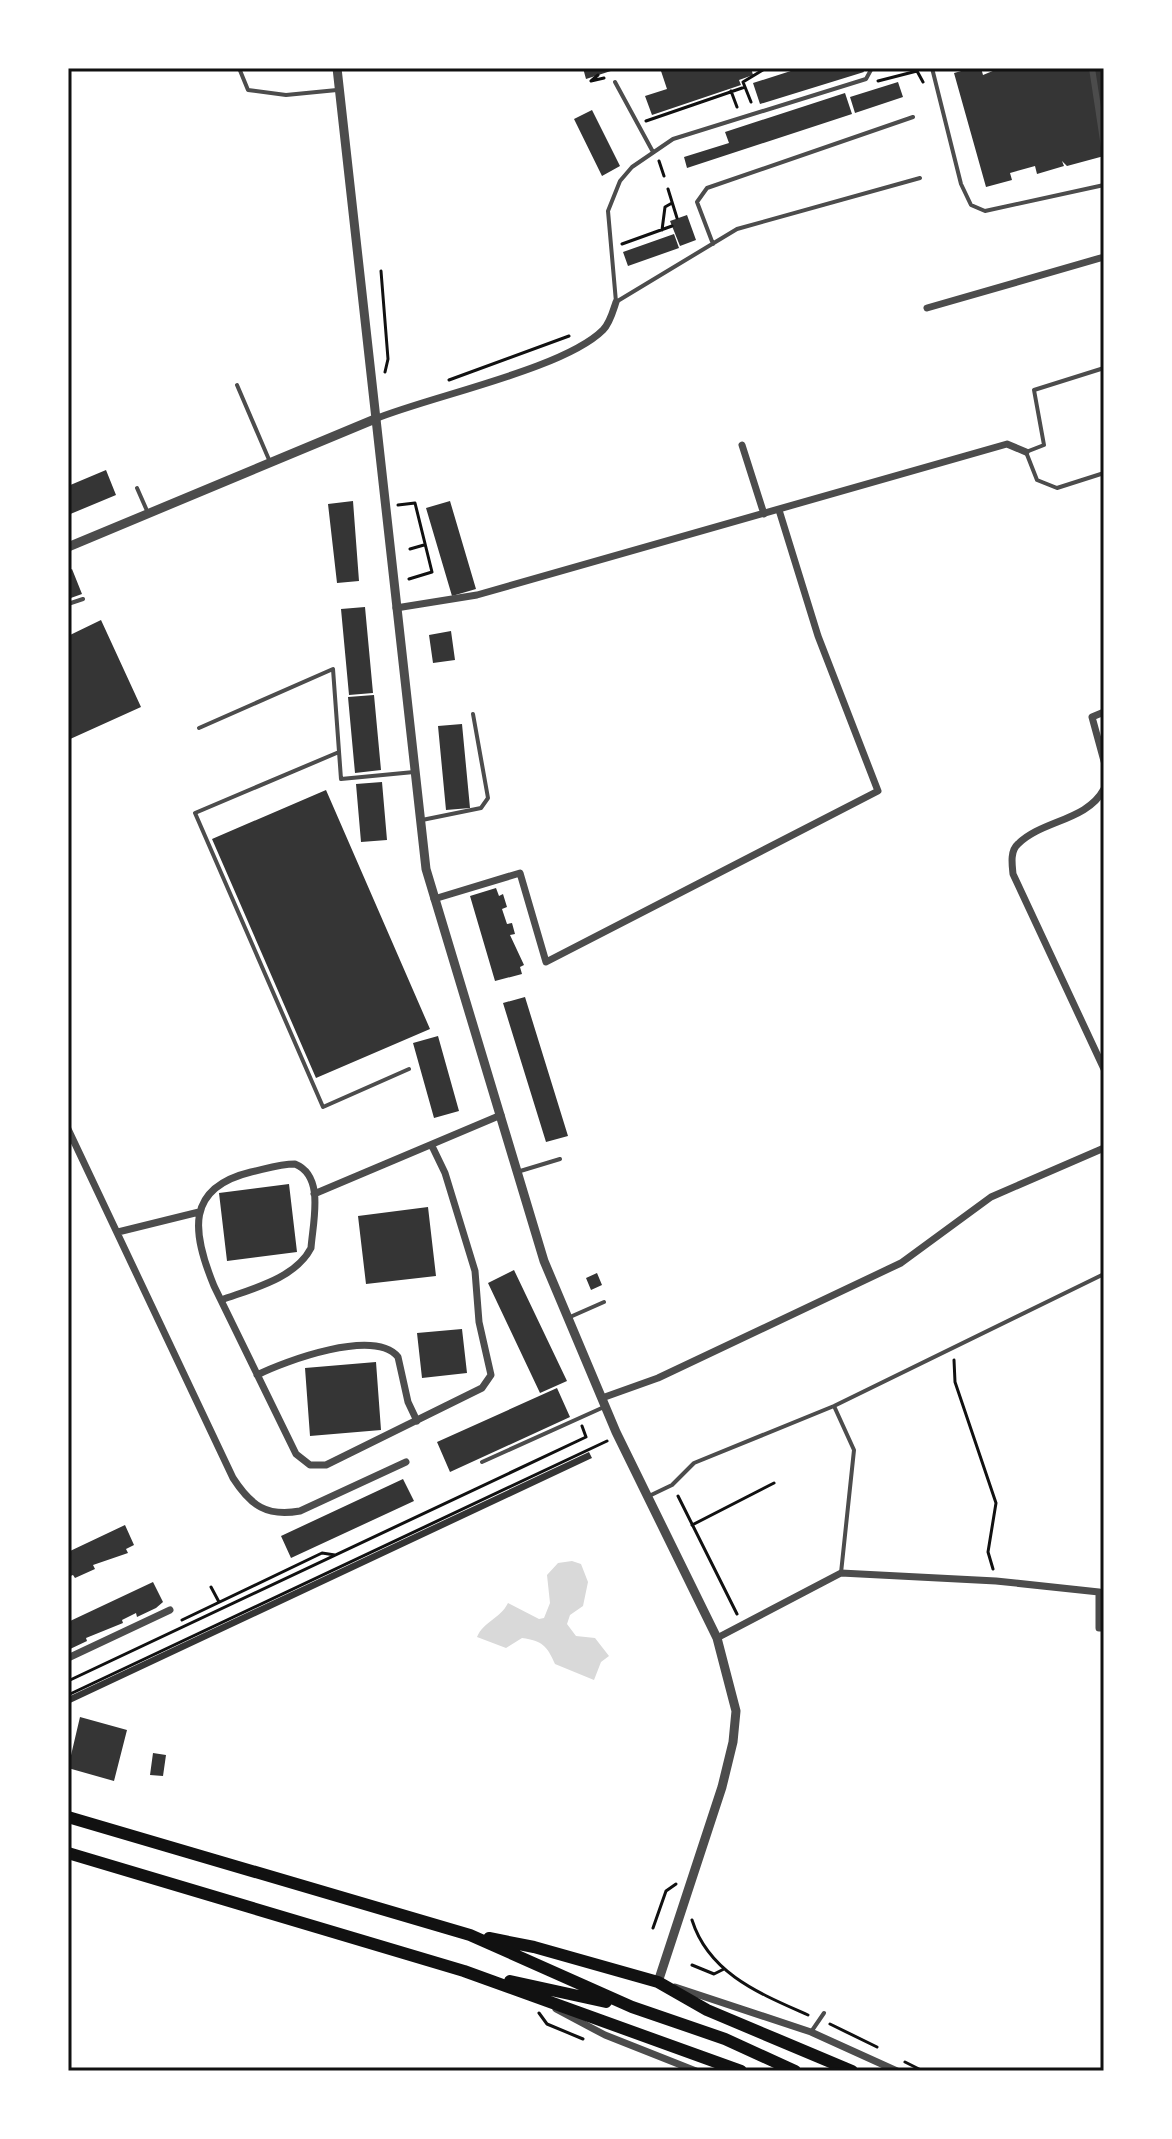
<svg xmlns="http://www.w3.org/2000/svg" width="1172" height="2139" font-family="'Public Sans',sans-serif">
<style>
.water{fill:#d9d9d9}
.building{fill:#353535}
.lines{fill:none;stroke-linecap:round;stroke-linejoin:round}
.path{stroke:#111;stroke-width:3}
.service{stroke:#4c4c4c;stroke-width:4}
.pedestrian{stroke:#4c4c4c;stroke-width:6}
.minor{stroke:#4c4c4c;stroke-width:7}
.tertiary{stroke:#4c4c4c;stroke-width:9}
.primary{stroke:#111;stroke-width:12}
.neatline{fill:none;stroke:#111;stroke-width:3}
</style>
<rect width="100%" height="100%" fill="#fff"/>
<path class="water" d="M572,1561L581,1564L588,1582L583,1606L570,1615L567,1624L576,1636L595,1638L609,1656L601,1662L594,1680L555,1664C547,1646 543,1641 522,1638L506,1648L477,1637C484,1621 500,1619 508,1603L539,1619L544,1618L550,1603L547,1575L558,1563Z"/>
<path class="building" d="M583,68H617V69L586,79Z
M660,68H751L753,75L739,80L741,85L652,115L645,96L667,89Z
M800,68H862L864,72L760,104L753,83Z
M972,68H981L983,75L1000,68H1104V156L1067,166L1062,161L1064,166L1037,174L1035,166L1010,173L1012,180L986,187L954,73Z
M898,82L903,97L855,113L850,97Z
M845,93L852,114L687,168L684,157L729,143L725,132Z
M592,110L620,166L602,176L574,119Z
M687,215L696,240L680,246L670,221Z
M674,234L679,248L628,266L623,252Z
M106,470L116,495L68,515V486Z
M353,501L359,581L337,583L328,504Z
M450,501L476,589L452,596L426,508Z
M72,569L82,594L68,599V571Z
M365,607L373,693L349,695L341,609Z
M101,620L141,707L68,740V636Z
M451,631L455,660L433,663L429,635Z
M374,695L381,770L355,773L348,697Z
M462,724L470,808L446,810L438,726Z
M382,782L387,840L361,842L356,784Z
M326,790L430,1029L316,1078L212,839Z
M496,888L499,896L503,894L507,907L502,909L507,924L512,923L515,934L510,935L524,965L520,967L522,974L495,981L470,896Z
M525,997L568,1136L546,1142L503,1003Z
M438,1036L459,1111L434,1118L413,1043Z
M289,1184L297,1252L227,1261L219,1193Z
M428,1207L436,1276L366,1284L358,1216Z
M514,1270L567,1381L540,1393L488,1283Z
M597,1273L602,1285L591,1290L586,1278Z
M462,1329L467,1373L422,1378L417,1333Z
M376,1362L381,1430L310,1436L305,1368Z
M557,1388L570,1417L450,1472L437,1442Z
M589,1452L592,1458L68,1704V1697Z
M403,1479L414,1501L291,1558L281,1536Z
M125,1525L134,1545L126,1549L128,1553L93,1565L95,1569L75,1578L73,1575L68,1577V1552Z
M153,1582L163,1602L156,1608L137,1617L136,1613L122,1620L123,1623L86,1638L87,1641L68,1650V1622Z
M80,1717L127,1730L114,1781L68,1768Z
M153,1753L166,1755L163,1776L150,1775Z"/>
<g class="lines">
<path class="path" d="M754,68H760
M598,75L591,81L604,78
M878,81L917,71L923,82
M731,91L737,107
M751,102L743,82L766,68
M646,121L745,87
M659,161L664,176
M668,189L677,218
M662,230L665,207L672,203
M622,244L672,226
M381,271L388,359L385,372
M449,380L569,336
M398,505L415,503L432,572L409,579
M410,549L424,545
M954,1360L955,1382L996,1503L988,1552L993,1569
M678,1496L737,1614
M692,1525L774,1483
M211,1587L219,1602
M182,1620L322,1553L335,1555
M68,1681L586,1437L582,1426
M68,1695L607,1441
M692,1920C709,1974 761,1994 808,2015
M653,1928L666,1891L676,1884
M692,1965L714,1974L724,1969
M539,2013L547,2024L583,2039
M830,2024L877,2047
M905,2062L923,2071"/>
<path class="service" d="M239,68L248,90L286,95L337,90
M932,68L961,184L971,205L985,211L1104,185
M615,82L653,152
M713,244L697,202L707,188L913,117
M616,302L608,211L620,181L632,167L673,139L866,79L872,68
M616,302L737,229L920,178
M1104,368L1034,390L1044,445L1026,452L1037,480L1057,488L1104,473
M237,385L270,462
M137,488L148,513
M68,604L83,599
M199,728L333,669L341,779L414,772
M339,752L195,813L323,1107L409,1069
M422,820L481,808L488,798L473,714
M517,1172L560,1159
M570,1317L604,1302
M834,1406L854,1450L841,1573
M482,1462L604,1407
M649,1496L672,1485L694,1463L834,1406L1104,1274
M811,2032L824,2013"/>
<path class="pedestrian" d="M1092,68L1104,147"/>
<path class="minor" d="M927,308L1104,257
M375,419C431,396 564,369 603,330C610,323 613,311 616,302
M742,445L764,514
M396,608L477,595L1007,444L1026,452
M1104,712L1092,717L1104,761
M1104,789C1087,821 1042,820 1018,844C1010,851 1012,864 1013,874L1104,1069
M434,899L520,873L546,962L878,791L818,636L779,510
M68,1129L233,1478C251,1506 267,1517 300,1511L406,1462
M314,1194L501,1115
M118,1232L199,1212
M221,1300C251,1289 295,1279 311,1248C313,1221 325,1176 295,1164C280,1164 265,1169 251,1172C185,1188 192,1232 214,1286L296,1454L310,1465H326L482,1388L491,1375L479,1322L475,1271L445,1173L432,1146
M257,1375C285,1361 374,1328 398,1357L408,1402L417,1421
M602,1398L658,1378L901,1263L991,1197L1104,1148
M717,1638L841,1573L996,1581L1099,1592V1628H1104
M68,1658L170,1610
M675,1987L811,2032L897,2071
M556,2009L605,2035L696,2071"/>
<path class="tertiary" d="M337,68L426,869L544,1261L616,1432L717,1638L736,1711L733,1742L722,1787L658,1982
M68,547L375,419"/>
<path class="primary" d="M68,1817L470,1935L632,2007L725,2039L795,2071
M68,1853L464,1971L741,2071
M489,1938L534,1947L658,1982L707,2010L852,2071
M510,1981L606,2002"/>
</g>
<rect width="1172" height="2139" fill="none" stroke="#ffffff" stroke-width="140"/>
<rect x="70" y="70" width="1032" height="1999" class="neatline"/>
</svg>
